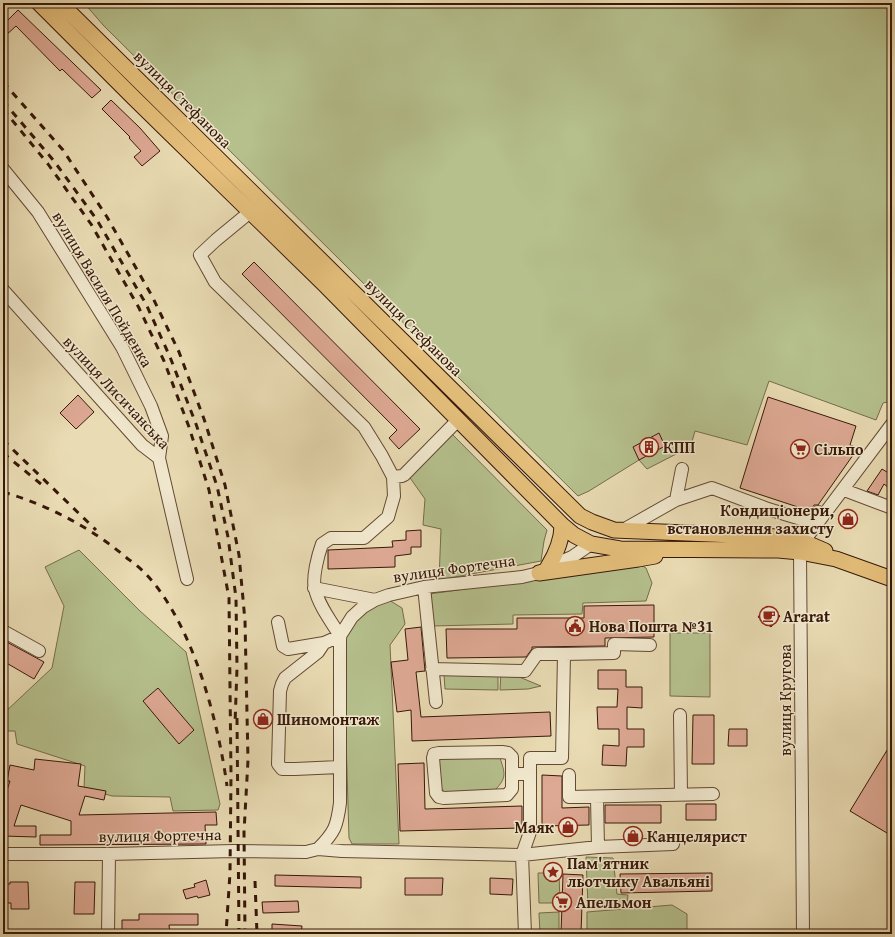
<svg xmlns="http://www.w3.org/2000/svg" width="895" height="937" font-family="'Gentium Book Plus',serif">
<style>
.green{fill:#b5c08d;stroke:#766c4b}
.building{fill:#dea994;stroke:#371809}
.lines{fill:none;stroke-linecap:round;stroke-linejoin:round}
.minor-casing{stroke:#644934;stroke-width:14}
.major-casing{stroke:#371809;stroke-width:17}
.minor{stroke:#f1e8ce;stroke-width:12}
.major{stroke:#e4be7a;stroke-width:15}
.rail{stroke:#371809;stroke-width:3;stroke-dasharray:7 7;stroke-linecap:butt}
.labels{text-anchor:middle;stroke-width:3;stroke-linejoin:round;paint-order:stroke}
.street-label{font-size:16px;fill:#371809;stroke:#f1e8ce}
.poi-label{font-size:16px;font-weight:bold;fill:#371809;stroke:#f1e8ce;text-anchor:start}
</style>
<rect width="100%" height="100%" fill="#e9dbb3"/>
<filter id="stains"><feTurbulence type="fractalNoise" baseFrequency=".005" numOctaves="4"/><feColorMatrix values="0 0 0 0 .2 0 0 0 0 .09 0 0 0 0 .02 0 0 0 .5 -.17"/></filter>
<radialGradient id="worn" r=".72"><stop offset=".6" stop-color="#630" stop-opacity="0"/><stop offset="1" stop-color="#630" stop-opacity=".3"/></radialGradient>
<path class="green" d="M84,3H892V401L883,403L876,420L769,381L747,445L695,431L689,452L682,451L647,469L639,460L589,491L578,496L104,26Z
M452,434L547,530L544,541L541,561L439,580L441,529L423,525L425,499L408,475Z
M79,550L140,611L186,652L220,804L218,810L173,811L170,797L112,796L84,788L85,766L17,744L15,731H3V714L52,668L64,606L45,567Z
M641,565L646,568L652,583L646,601L583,603L582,614L513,615V624L433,626L429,594Z
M389,600L402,608L405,624L390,645L399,844H352L349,838L346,738L345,635L364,611Z
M670,633H710V697L670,696Z
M501,671H505L541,686L528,689L500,690Z
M444,675L498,676V690L445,689Z
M485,754L500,758C505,773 507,778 495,790L446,793L439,786L437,758Z
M586,857L613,858L617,894L628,895L627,905L588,906Z
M538,873H559L560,903H539Z
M672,905L687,914V934H587V912Z
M559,912V934H540L539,913Z"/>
<path class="building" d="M18,10L101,90L92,98L62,69L60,71L16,26L3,38V25Z
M111,100L140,128L160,151L142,166L134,157L141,151L129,138L130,137L102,109Z
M254,262L420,429L399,449L389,438L397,430L242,274Z
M78,395L94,412L76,429L60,413Z
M768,397L856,426L850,445L858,448L818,505H814L810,511L740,488Z
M659,433L665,446L639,460L633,447Z
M882,469L892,475V483L889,488L884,484L878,495L867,491Z
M421,530V547H411V554L395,556V567L328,569V550L393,547L392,541L406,540V531Z
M654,605V637L605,638V646L532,647V649L526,657L447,658L446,629H517V618H584V606Z
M767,606L780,616L771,627L758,617Z
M421,627L425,671L416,672L421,717L550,712L551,736L412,741L411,710L397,712L391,662L408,660L405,629Z
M3,640L44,662L34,679L3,661Z
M598,670H626V687H642V708L627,707V729H644V747H627L626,766L602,765L603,745L619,746V729H598L597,707H617L618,689H598Z
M158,688L194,730L179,744L143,701Z
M693,715H714V764H692Z
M729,729H747V746H728Z
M892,742V836L850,811Z
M35,759L81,764L78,786L106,791L104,800L85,796L79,815L216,812L217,825H205L206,844L40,845V835H71V821L21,805L14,826H36V837L3,836V802L10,781H7L10,765L34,770Z
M424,763L425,809L522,806V828L400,831L398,764Z
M542,775L562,776V808L589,807V825L542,826Z
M686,804H716V820H686Z
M605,805H661V823H605Z
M712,873V891L621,893L620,874Z
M563,874L583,875L581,934H561Z
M275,875L361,877V888L275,886Z
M405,878H443L442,895H405Z
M490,878L513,879L512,895L490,894Z
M206,880L210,895L198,898L197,896L186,899L183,890L195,887L194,884Z
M10,882H28L29,909H11V903H3V884H10Z
M75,882H95L94,914H74Z
M298,901L299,912L263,913L262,902Z
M139,914H198V925H169L170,934H140V930H122V920H139Z
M272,924L302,926L301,934H272Z"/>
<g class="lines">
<g class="minor-casing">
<path id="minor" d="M3,169L38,212L122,347L151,406L162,436L159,458
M250,212L216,240L200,255L215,282L364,427L382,456L393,477L394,496L388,517L364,538H331L322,544C318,555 312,578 315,589C319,606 331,621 340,636L324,643L318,652L285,678L282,684L280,691L278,764L282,769H295L339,767
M3,290L142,445L159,458L187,579
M393,477L402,476L404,475L458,420
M844,490L892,508
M676,500L712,488L768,509L811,522L818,512
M623,530L676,500L682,469
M424,587L436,702
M314,588L375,600
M278,622L283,646L288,649L324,643
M3,631L39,651
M432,669L525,671L537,654H564
M680,715L681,795
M512,774V757L508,753L502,752L439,753L434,754L433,758L436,793L439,797L444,798L507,795L512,789V774H529
M569,775V797L713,794
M597,798L598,847
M318,849C335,832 337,826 340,803V636L352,617L363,607L375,600L389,595L424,587L522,577L539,573L548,567L572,557L591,544
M3,854H109L234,851L306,852L318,849L342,851L522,855L598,847L673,844
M108,934L109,854
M525,934L522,855L530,832V758H562L564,654L614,653V644L650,645
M803,934L800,552L807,537L892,424"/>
</g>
<g class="major-casing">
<path id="major" d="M39,3L134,98L324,284L562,525L574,535L591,544L620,549L778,550L800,552L836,559L892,579
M60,3L580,516L592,522L614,530L781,537L804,542L825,551
M548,567C556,554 562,541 562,525
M539,573L638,559L655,556"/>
</g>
<use href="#minor" class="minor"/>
<use href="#major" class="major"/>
<path class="rail" d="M3,82L63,150L107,217L152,296L179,352L204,419L225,485L239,555L245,621L248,760L244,832L245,934
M3,101L54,161L97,220L146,304L170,357L196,424L217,486L228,537L236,598L237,668L235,724
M3,109L48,164L91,224L139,308L164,361L189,427L209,490L229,598L231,776L230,873L226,934
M3,440L96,530
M3,453L41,484
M3,492C48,505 92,528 128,559C134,563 140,568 145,573C192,622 218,719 227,786
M237,718L239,934
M255,881L257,934"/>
</g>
<defs>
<g id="building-ring" transform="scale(1)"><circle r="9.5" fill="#f1e8ce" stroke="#8f2418" stroke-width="1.5"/><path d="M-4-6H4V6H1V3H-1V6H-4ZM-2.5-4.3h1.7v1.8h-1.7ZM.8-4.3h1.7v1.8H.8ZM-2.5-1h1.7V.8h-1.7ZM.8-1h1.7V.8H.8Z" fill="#8f2418"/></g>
<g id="supermarket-ring" transform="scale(1)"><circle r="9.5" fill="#f1e8ce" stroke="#8f2418" stroke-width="1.5"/><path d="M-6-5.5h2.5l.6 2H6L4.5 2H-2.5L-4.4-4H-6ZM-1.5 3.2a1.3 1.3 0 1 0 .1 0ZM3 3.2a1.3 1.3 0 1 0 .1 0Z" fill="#8f2418"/></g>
<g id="shop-ring" transform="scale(1)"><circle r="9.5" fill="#f1e8ce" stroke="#8f2418" stroke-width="1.5"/><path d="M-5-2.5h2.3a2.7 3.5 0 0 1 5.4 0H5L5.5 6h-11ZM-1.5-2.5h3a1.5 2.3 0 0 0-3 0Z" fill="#8f2418"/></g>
<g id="cafe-ring" transform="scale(1)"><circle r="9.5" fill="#f1e8ce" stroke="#8f2418" stroke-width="1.5"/><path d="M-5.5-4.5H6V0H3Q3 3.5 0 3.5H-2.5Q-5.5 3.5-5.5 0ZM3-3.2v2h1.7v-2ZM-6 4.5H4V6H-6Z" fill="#8f2418"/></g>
<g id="civic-ring" transform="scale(1)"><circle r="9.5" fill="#f1e8ce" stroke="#8f2418" stroke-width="1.5"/><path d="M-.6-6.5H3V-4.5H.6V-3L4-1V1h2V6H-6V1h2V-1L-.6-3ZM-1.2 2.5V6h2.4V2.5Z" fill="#8f2418"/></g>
<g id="sight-ring" transform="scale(1)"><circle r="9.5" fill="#f1e8ce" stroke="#8f2418" stroke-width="1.5"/><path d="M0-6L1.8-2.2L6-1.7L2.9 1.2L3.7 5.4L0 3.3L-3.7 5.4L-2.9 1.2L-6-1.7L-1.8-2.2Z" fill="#8f2418"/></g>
</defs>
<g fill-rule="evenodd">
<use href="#building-ring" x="649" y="447"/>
<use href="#supermarket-ring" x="800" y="449"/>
<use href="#shop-ring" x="848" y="519"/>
<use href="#cafe-ring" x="769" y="616"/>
<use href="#civic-ring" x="575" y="626"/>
<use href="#shop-ring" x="263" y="719"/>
<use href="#shop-ring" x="568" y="827"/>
<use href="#shop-ring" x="633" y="836"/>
<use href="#sight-ring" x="553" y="872"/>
<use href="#supermarket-ring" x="562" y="902"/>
</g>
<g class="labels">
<g class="street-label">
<text transform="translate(183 99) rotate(45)" y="6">вулиця Стефанова</text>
<text transform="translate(103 289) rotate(59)" y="6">вулиця Василя Пойденка</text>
<text transform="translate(414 327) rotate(45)" y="6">вулиця Стефанова</text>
<text transform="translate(117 392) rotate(47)" y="6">вулиця Лисичанська</text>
<text transform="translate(454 568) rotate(-8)" y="6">вулиця Фортечна</text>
<text transform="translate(785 700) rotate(-90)" y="6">вулиця Кругова</text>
<text transform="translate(160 835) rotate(-1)" y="6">вулиця Фортечна</text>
</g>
<g class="poi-label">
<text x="663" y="453">КПП</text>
<text x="814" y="455">Сільпо</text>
<text x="834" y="516" text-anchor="end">Кондиціонери,<tspan x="834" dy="18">встановлення захисту</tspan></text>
<text x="783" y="622">Ararat</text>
<text x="589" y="632">Нова Пошта №31</text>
<text x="277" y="725">Шиномонтаж</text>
<text x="554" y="833" text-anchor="end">Маяк</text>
<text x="647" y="842">Канцелярист</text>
<text x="567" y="869">Пам'ятник<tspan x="567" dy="18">льотчику Авальяні</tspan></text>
<text x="576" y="908">Апельмон</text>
</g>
</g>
<rect width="895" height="937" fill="none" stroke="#e9dbb3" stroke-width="16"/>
<rect x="4" y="4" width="887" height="929" fill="none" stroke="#371809" stroke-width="2"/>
<rect x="8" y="8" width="879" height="921" fill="none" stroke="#371809"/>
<rect width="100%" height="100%" filter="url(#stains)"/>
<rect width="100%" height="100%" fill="url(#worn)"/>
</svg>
